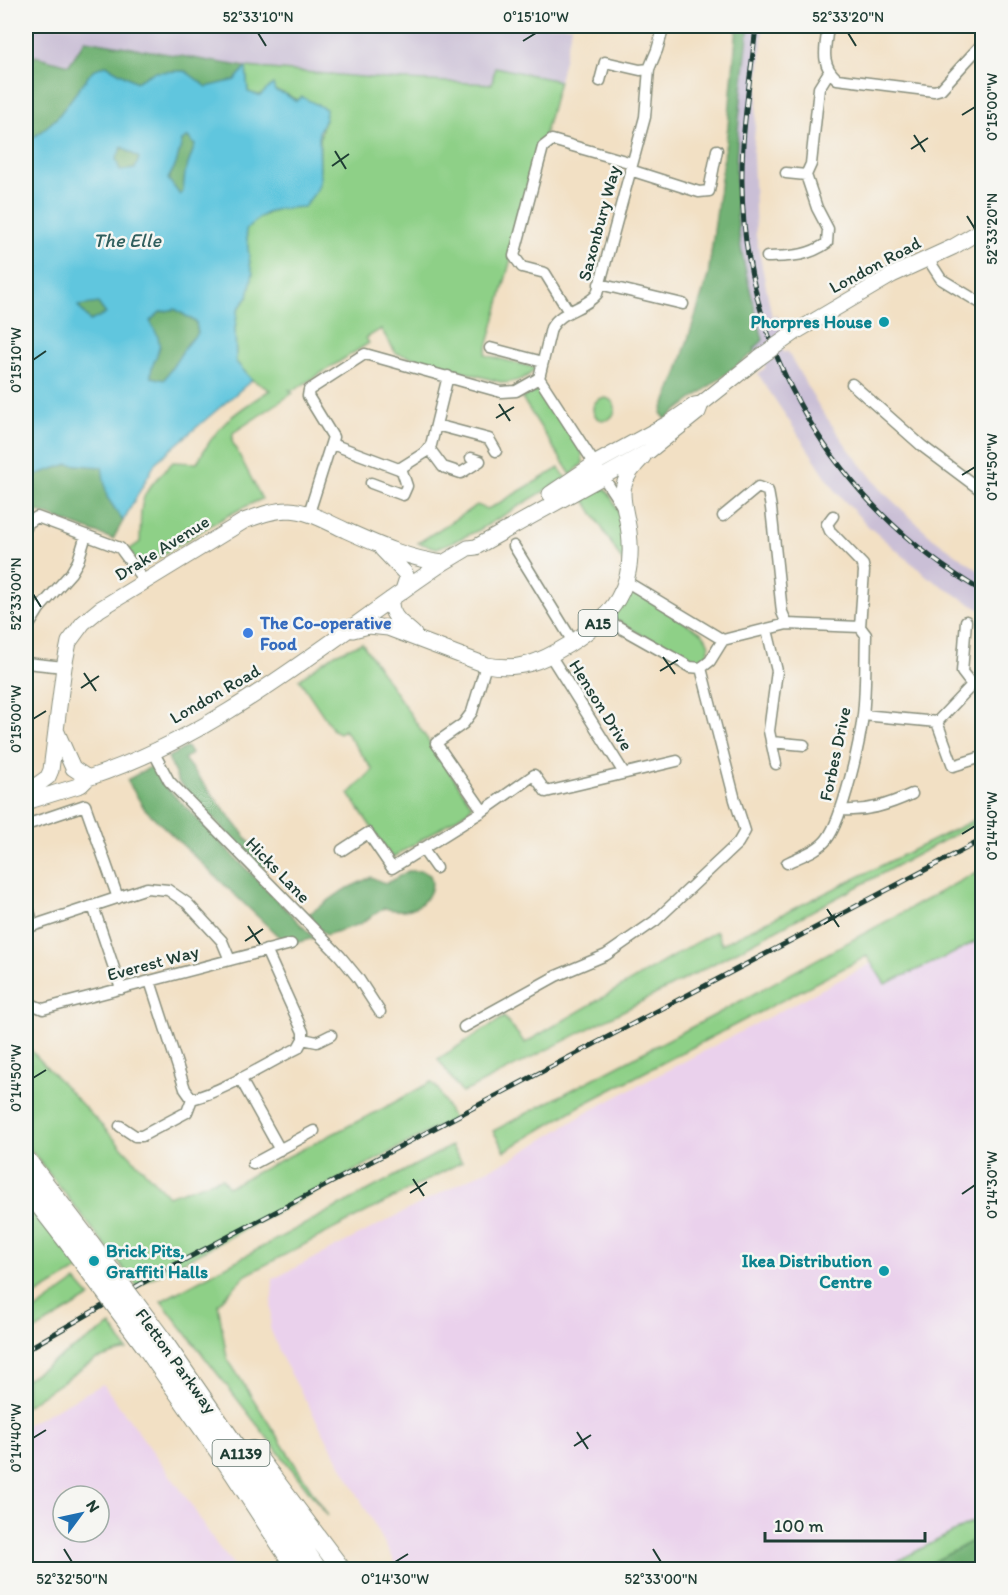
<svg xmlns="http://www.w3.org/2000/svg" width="1008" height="1595" font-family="Itim,sans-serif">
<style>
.built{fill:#ead1ec;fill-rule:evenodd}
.industrial{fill:#cabfd6}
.green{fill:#8ed087;stroke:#56865e;stroke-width:1.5}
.forest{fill:#72b274;stroke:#487854;stroke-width:1.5}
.water{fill:#61c6de;stroke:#408289;stroke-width:1.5;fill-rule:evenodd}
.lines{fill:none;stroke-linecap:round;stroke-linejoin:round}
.street-casing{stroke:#888e7c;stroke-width:13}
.primary-casing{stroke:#888e7c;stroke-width:17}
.highway-casing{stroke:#888e7c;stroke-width:20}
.street{stroke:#fff;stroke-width:10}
.primary{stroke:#fff;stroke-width:15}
.highway{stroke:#fff;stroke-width:18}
.rail-casing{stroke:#1f3d34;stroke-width:5}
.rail{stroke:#f6f6f2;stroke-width:3;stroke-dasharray:9;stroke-linecap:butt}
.primary-bridge-casing{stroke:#888e7c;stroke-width:17;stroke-linecap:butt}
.highway-bridge-casing{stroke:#888e7c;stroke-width:20;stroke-linecap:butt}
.primary-bridge{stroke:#fff;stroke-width:15}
.highway-bridge{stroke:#fff;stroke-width:18}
.ticks{fill:none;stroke:#1f3d34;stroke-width:2}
.culture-dot{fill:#0f9aa8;stroke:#f6f6f2;stroke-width:2}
.shop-dot{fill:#3f7fe0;stroke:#f6f6f2;stroke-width:2}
.labels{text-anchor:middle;stroke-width:5;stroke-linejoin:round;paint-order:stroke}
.shield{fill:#f6f6f2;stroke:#60746d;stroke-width:1.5}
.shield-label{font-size:16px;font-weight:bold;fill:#1f3d34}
.street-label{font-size:18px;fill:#1f3d34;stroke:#f6f6f2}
.culture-label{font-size:18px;font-weight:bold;fill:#0d838f;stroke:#f6f6f2;text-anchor:end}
.shop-label{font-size:18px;font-weight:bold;fill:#366cbe;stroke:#f6f6f2;text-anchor:start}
.water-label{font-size:20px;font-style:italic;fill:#305f5e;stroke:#f6f6f2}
.neatline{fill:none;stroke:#1f3d34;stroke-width:2}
.ticks-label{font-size:15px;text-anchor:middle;fill:#1f3d34}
</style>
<rect width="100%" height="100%" fill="#f6f6f2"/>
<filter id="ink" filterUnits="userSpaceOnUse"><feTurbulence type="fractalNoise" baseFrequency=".0167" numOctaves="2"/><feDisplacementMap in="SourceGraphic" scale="12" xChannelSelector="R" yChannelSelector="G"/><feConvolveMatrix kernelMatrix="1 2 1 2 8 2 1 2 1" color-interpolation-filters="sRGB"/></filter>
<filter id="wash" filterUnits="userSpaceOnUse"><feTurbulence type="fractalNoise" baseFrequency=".008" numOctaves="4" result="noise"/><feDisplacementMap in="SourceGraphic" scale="24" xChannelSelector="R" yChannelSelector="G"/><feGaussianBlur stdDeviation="1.35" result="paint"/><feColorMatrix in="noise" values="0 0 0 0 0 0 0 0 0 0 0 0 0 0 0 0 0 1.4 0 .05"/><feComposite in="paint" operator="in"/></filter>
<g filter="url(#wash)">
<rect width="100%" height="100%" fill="#f2e0c4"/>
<path class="built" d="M982,905V1527L902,1569H399L282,1358L270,1328L273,1279L486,1170L510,1160L586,1113Z
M103,1384L184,1494L217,1545L237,1569H26V1425ZM63,1496H99V1532H63Z"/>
<path class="industrial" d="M26,26H572L559,81L496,67L493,84L385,79L246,67L85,40L69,65L35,56L26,68Z
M737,26H763L753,154L756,236L772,317L777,315L782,331L776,336L784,353L787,351L820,408L848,448L883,492L932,537L982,573V611L928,577L869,527L837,493L758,374L766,367L756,351L666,419L661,413L677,374L708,276L728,126Z"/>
<path class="green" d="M246,67L385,79L492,84L495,67L559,81L485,355L536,368C527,379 518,381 504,383L396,353L381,329L366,338L369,343L296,389L289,390L293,393L233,433L232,441L262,499C219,517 180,545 141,569L129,550L140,542C141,527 139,508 145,495C151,482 164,472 173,462L197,463C217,424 234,413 270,390L252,380L236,362L235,328L238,309L248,297L250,265L246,230L258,218L317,190C324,167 315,142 325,119C314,112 288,91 275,91C262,92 265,98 248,92Z
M540,389L582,452L583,463L571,475L522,398Z
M593 409a11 11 0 1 1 22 0a11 11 0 1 1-22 0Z
M559,468L566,478L479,530L457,540L437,548L418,543L477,505L487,509L494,506Z
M599,483C605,486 607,491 611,497C625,519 624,541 625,566L580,492Z
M629,588L702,633C715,648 709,659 691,664L611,617Z
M362,643L472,805L468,811L392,858L349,794L373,770L344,730L339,733L333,730L299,679L335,654Z
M982,816V820L668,988L462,1093L438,1059L504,1017L525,1043L716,931L722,944Z
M982,869V938L950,955L885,984L867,956L580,1106L505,1151L493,1131L713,1016Z
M26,1045L168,1196L222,1178L228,1187L384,1108L431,1082L438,1089L453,1119L137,1286L26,1144Z
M451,1146L462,1162L246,1275L218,1304L227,1358L328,1516L161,1301Z
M26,1199L80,1269L26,1301Z
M76,1281L90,1297L26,1336V1317Z
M111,1325L127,1350L95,1360L26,1406V1379Z
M982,1517V1569H882Z"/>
<path class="forest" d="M737,26H749C742,96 729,171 740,242C745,275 755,308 763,340L754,349L756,351L666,419L661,413L677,374L708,276L728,126Z
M85,40L246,67L235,80L207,87L185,71L154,72L136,82L106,65L93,70L57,118L26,144V68L35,56L69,65Z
M188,137L195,145L185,173L183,192L180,195L168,180L176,164L182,141Z
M122,147L139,158L136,169L120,171L116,159Z
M98,303L106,314L90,321L77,305Z
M175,309L196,322L198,333L188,343L164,380L151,377L150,368L160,347L150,321L160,312Z
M68,464L103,467L107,497L123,521L113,539L26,507V478Z
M187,747L191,754L184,759L268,865L260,868L178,781L168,757Z
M152,766L166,787L314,938L291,944L278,936L144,808L127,780Z
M408,871H422L430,875C437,892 421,909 404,910C398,911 390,909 384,908L360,924L326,935L306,916L344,890L371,877L386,884Z
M982,1536V1569H920Z"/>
<path class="water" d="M106,65L136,82L154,72L185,71L207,87L235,80L246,67L248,92L260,96L273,84L275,91L285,94L296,101L302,97L326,109L325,119L319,131L320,181L317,190L304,207C274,209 268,207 246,230L250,265L253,273L248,297L238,309L235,328L236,362L252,380L156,462L123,521L107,497L102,467L68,464L26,478V144L57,118L93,70ZM188,137L195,145L185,173L183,192L180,195L168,179L176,164L182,141ZM122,147L139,158L135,169L120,171L116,159ZM98,303L106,314L90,321L78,306ZM175,309L196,322L198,333L188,343L164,380L151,377C150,365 157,359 159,348C161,339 154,329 150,321L160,312Z"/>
</g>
<g filter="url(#ink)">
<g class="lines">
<g class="street-casing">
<path id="street" d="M828,26C826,46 819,64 837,79L934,91L941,89L982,44
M600,81L605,62L640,70L649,69
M630,170L699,192L709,191L717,150
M786,173L806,175
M767,257C790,256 807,257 827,243L828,229L817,208L806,175L811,164L819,88L829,72
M928,259L941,279L982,304
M599,284L683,304
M569,312L545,273L522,267L514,256L543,147L552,140L632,163
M490,348L543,362
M852,384L922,446L982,491
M436,425L489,439L496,451
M332,444L399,469L426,452L431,445L448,376
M429,448L443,467L461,473L480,461L471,458
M371,483L403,495L407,486L402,471L399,469
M622,506L539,378L551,328C561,310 585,309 597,294L645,117L649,69L657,50L664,26
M309,513L333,437L308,396L309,390L360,357L365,354L501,392L516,391L539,378
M723,516L758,487L768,491L771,508L782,612L787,624
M833,516L827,524L830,531L863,565L864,571L860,627
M26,528L28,523L37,517L120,548L145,582
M514,546L573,642
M627,582L723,640L787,624L860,627L866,635C865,661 866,689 863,715C860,742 843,818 827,839C818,851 800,856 787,863
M603,618L690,667L701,668L710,661L723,640
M966,621L962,672L972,685
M26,630L39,609L71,573L78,561L86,535
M767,630L777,671L769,731L776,764
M550,655L624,773
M26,663L64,667
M863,715L937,722
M937,722L953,766L982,757
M937,722L972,685L982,679
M771,742L804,745
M153,751L169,781L340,956L358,978L380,1012
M840,810C866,812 888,805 912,794
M483,811L436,743L463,724L472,712L486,665
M26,825L85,805L118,898
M422,848L436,868
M342,850L368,833L392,868L483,811L534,775L546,792L677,761
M26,900L33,925
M93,906L121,989
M26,928L147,888L168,890L187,903L222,941L230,960
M150,981L185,1089L192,1099
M26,997L31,1004L43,1009L291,944
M464,1027L556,976L606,955L655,921L738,843L745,831L735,800L701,668
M303,1039L317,1042L331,1035
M240,1078L280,1150
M192,1099C224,1091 268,1063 298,1048L303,1039V1032L266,950
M120,1126L135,1136H142L187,1112L192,1099
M253,1164L314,1131"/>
</g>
<g class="primary-casing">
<path id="primary" d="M797,331L892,275L953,247L982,230
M550,494L596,463L669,423L695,405L701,404L760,357
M382,549L405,573L407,578L403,590
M391,599C389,616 403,624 414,634
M353,630L369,626L388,628L486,665C520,671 540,662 568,645C613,617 636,587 629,532C624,497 613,487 643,457
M56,730L73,768L88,778
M26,793L48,777L51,770L64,667L69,642L83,623L100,609L244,521C258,516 273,510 289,510C310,511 327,522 345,530C376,544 409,559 443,563
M26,802L81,785L88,778C222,734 328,640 443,563L468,548L476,547L649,451L698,412L701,404"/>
</g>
<g class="highway-casing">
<path id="highway" d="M26,1159L85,1236
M26,1188L71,1246
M161,1338L246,1461L318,1570
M146,1347L233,1472L297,1570
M252,1450L342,1570"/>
</g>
<use href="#street" class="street"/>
<use href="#primary" class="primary"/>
<use href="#highway" class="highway"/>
<g class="rail-casing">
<path id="rail" d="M756,26C751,75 742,125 742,175C740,347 835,506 982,591
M26,1350L165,1270L982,840"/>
</g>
<use href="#rail" class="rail"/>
<g class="primary-bridge-casing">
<path id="primary-bridge" d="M760,357L797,331"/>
</g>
<g class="highway-bridge-casing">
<path id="highway-bridge" d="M85,1236L161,1338
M71,1246L146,1347"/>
</g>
<use href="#primary-bridge" class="primary-bridge"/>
<use href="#highway-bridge" class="highway-bridge"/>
</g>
</g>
<path class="ticks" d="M258,33L266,46M848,33L856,46M523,41L536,33M962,115L975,107M914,135L925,152M911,149L928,138M335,151L346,169M332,166L349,154M967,216L975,229M33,360L46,351M499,404L510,421M496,418L514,407M962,475L975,467M33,594L41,607M663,657L675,674M660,671L678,660M84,673L96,691M81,688L99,676M33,719L46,711M962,834L975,826M827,909L839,927M824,924L842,913M248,926L260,944M245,941L263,929M33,1078L46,1070M413,1179L424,1196M410,1193L427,1182M962,1194L975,1185M577,1432L588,1449M33,1438L46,1430M574,1446L591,1435M64,1549L72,1562M653,1549L661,1562M395,1562L408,1554"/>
<g class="culture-dot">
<circle cx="884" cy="322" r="6"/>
<circle cx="94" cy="1261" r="6"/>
<circle cx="884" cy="1271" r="6"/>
</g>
<circle class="shop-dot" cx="248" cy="633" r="6"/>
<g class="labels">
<g class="shield">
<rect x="578.5" y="610" width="39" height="26" rx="4.5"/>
<rect x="212.5" y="1440" width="57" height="26" rx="4.5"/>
</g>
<g class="shield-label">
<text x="598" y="629">A15</text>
<text x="241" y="1459">A1139</text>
</g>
<g class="street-label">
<text transform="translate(599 223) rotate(-75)" y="6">Saxonbury Way</text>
<text transform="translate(875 265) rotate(-28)" y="6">London Road</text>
<text transform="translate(162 548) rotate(-32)" y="6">Drake Avenue</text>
<text transform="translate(215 694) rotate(-30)" y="6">London Road</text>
<text transform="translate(601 705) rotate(58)" y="6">Henson Drive</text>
<text transform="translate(835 754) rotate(-78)" y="6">Forbes Drive</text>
<text transform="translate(278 870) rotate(46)" y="6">Hicks Lane</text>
<text transform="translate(153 963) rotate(-15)" y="6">Everest Way</text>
<text transform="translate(176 1361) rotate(54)" y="6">Fletton Parkway</text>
</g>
<g class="culture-label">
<text x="872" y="328">Phorpres House</text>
<text x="106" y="1257" text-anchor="start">Brick Pits,<tspan x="106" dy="21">Graffiti Halls</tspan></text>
<text x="872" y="1267">Ikea Distribution<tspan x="872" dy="21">Centre</tspan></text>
</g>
<g class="shop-label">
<text x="260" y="629">The Co-operative<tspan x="260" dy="21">Food</tspan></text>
</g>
<g class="water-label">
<text x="127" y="247">The Elle</text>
</g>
</g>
<rect width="1008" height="1595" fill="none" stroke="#f6f6f2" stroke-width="66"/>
<g transform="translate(81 1514) rotate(57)"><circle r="28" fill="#f6f6f2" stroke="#a0aca6" stroke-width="1.5"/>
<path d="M0-4.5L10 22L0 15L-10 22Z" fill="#1f6fb2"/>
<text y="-9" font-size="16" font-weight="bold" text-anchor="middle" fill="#1f3d34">N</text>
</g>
<path d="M765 1532v9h160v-9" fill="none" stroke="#1f3d34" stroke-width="3"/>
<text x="774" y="1532" font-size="18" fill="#1f3d34" stroke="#f6f6f2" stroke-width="4.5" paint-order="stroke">100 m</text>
<rect x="33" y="33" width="942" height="1529" class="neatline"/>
<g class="ticks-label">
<text x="258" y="22">52°33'10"N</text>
<text x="536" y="22">0°15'10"W</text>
<text x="848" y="22">52°33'20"N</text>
<text transform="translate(992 107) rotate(-90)" y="5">0°15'00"W</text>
<text transform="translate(992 229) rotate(-90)" y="5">52°33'20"N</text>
<text transform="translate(16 360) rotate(-90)" y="5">0°15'10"W</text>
<text transform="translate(992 467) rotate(-90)" y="5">0°14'50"W</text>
<text transform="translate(16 594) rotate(-90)" y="5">52°33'00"N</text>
<text transform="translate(16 719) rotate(-90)" y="5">0°15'00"W</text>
<text transform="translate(992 826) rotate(-90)" y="5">0°14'40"W</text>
<text transform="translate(16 1078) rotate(-90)" y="5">0°14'50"W</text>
<text transform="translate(992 1185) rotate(-90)" y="5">0°14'30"W</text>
<text transform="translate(16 1438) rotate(-90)" y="5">0°14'40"W</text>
<text x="72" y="1584">52°32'50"N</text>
<text x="395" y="1584">0°14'30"W</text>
<text x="661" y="1584">52°33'00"N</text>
</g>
</svg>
